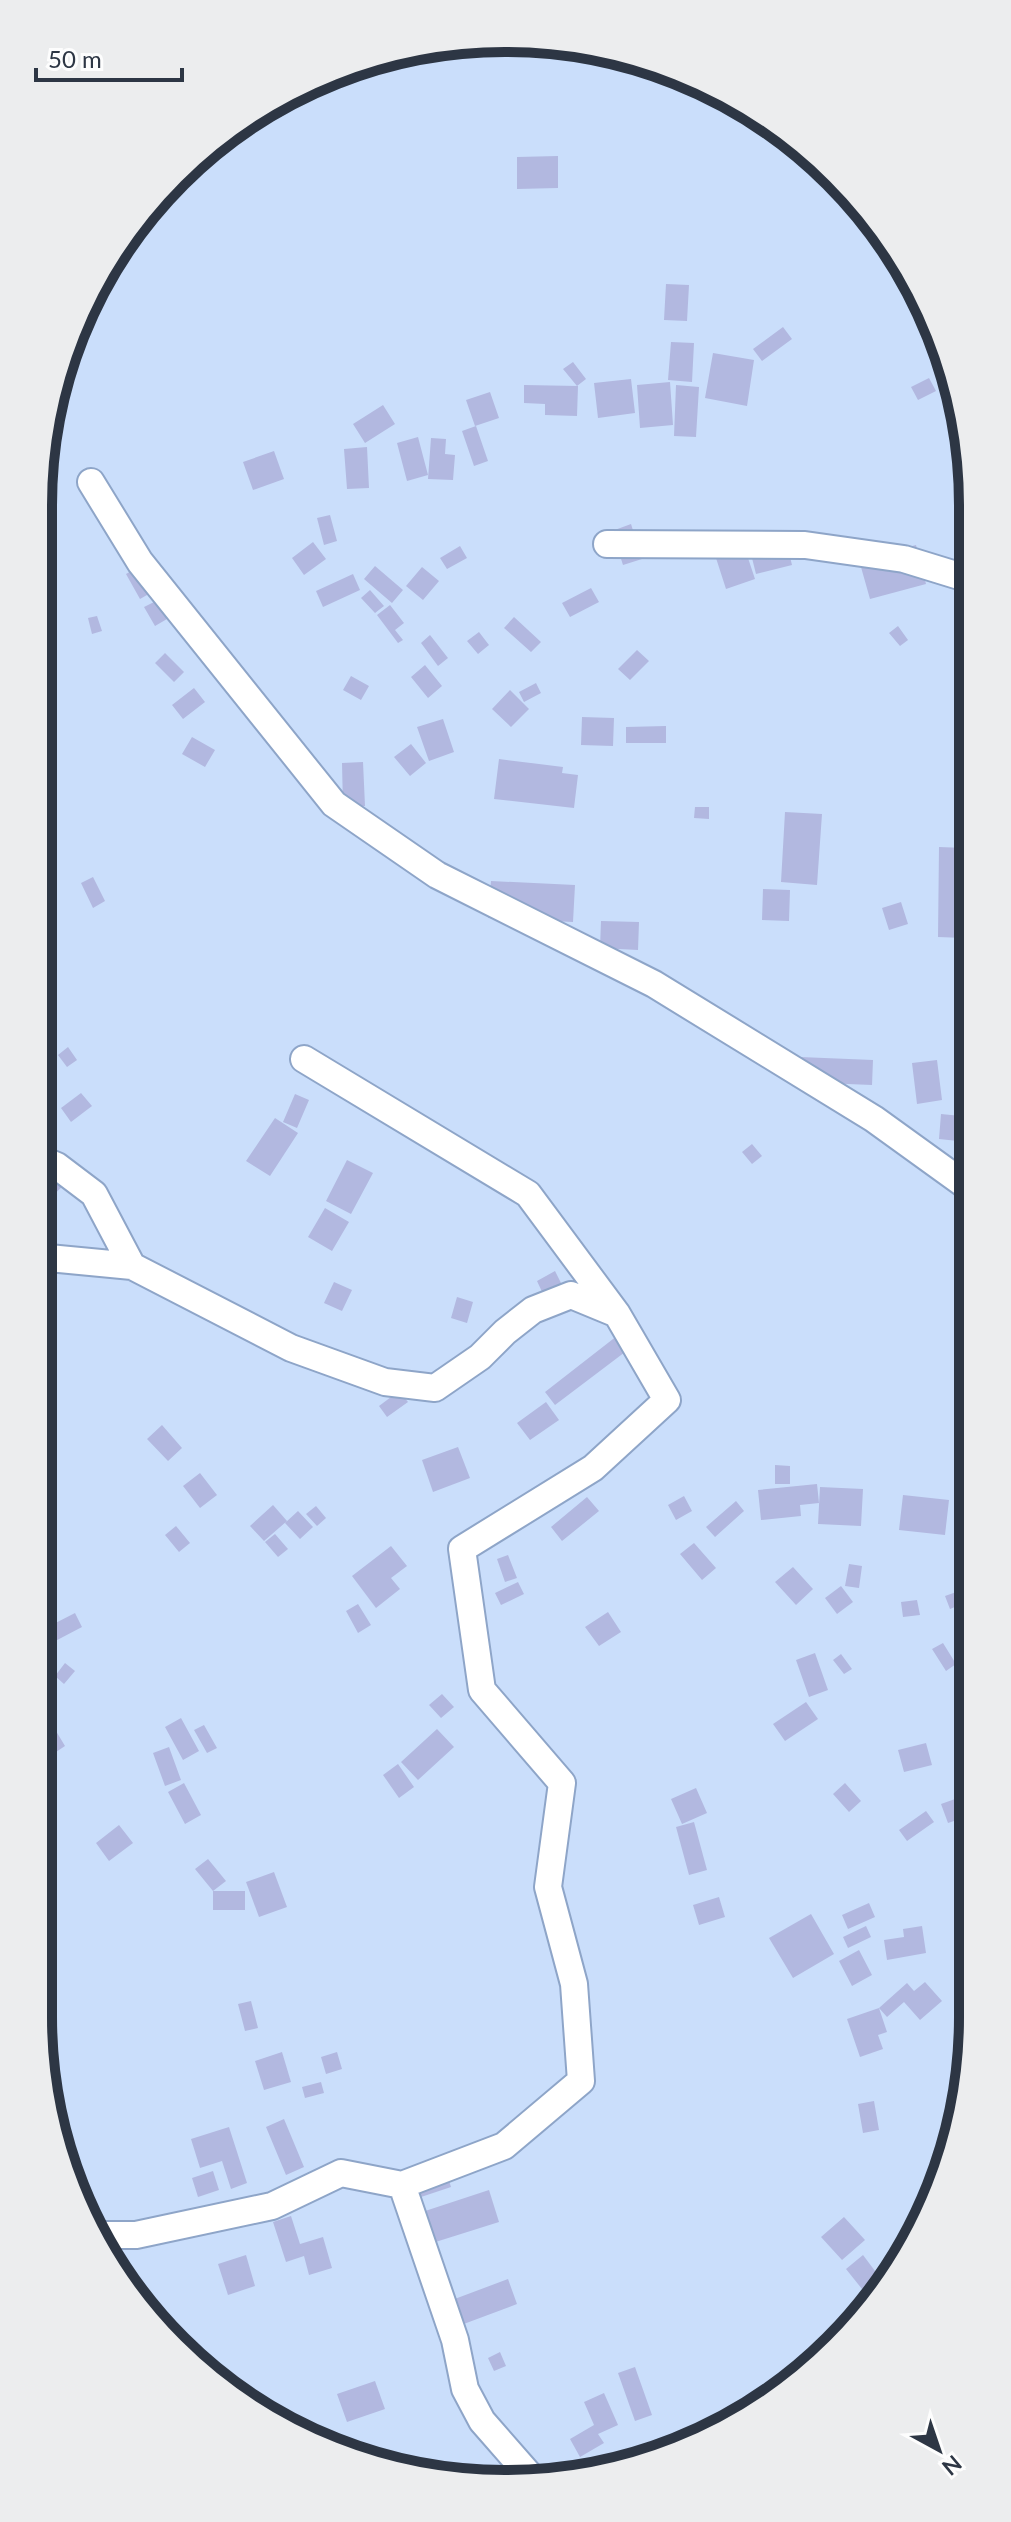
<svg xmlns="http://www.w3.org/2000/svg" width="1011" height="2522" font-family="Lato,sans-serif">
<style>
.building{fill:#b2b8e0}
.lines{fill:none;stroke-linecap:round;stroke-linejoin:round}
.minor-casing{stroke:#8ea5c8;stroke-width:30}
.minor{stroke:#fff;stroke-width:26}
.rim{fill:none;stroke:#2d3644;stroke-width:10}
</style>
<rect width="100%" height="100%" fill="#cadefb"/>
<path class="building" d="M558,156V188L517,189V157Z
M666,284L689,285L687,321L664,320Z
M783,327L792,339L762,361L753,349Z
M671,342L694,343L692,382L668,380Z
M713,353L754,360L747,406L705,398Z
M573,362L586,379L577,386L563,369Z
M929,378L936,391L918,400L911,387Z
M631,379L635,413L598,418L594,383Z
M670,382L673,425L640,428L637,385Z
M524,385L578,386L577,416L545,415V404L524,403Z
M676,385L699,387L696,437L674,436Z
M490,392L499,418L475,426L466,400Z
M383,405L395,424L365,443L353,424Z
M476,426L488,461L474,466L462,431Z
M418,437L428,475L407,481L397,443Z
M431,438L446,439L445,454L455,455L453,480L428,479Z
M367,447L369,488L347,489L344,449Z
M274,451L284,479L253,490L243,462Z
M330,515L337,541L324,545L317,518Z
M631,524L642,559L623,565L612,531Z
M313,542L326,559L304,575L292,558Z
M916,545L926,584L870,599L859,560Z
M460,546L467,558L447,569L440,558Z
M745,549L755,579L726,589L716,558Z
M788,549L792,565L756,574L752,558Z
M140,566L154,591L140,599L126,574Z
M375,566L403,590L392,603L364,579Z
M422,567L439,581L423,600L406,586Z
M958,570L969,571V650H963L966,602L956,601Z
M353,574L360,590L323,607L316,591Z
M591,588L599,602L570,617L562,603Z
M370,590L384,606L375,613L361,598Z
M156,601L167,619L155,626L144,607Z
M390,605L404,623L395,630L403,640L398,643L377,615Z
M97,616L102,631L92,634L88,618Z
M514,617L541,642L531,652L504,628Z
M898,626L908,640L900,646L889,633Z
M479,632L489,645L478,654L467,641Z
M430,635L448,658L438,666L421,643Z
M637,650L649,661L630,680L618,669Z
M165,653L184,672L174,682L155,663Z
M425,665L442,686L428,698L411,677Z
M351,676L369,686L361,700L343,690Z
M536,683L541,693L524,702L519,692Z
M194,688L205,702L183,719L172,705Z
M510,690L529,709L511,727L492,709Z
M582,717L614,718L613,746L581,745Z
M443,719L454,752L429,761L417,727Z
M666,726V743H626V727Z
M192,737L215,750L205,767L182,754Z
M411,744L426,763L410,776L394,757Z
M499,759L563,767L562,773L578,775L574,808L494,799Z
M363,762L365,806L343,807L342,763Z
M695,807H709V819L694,818Z
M785,812L822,814L817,885L781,882Z
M939,847L965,848L964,938L938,937Z
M93,877L105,901L93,908L81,883Z
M491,881L575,885L573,922L488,918Z
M763,889L790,890L789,921L762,920Z
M901,902L908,924L889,930L882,908Z
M601,921L639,922L638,950L600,948Z
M68,1047L77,1060L67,1067L58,1055Z
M800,1057L873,1060L872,1085L799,1082Z
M937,1060L942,1100L917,1104L912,1063Z
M81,1093L92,1106L71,1122L61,1108Z
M295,1094L309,1100L297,1128L283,1122Z
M941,1114L961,1116L958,1141L939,1139Z
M275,1118L298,1133L270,1176L246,1161Z
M752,1144L762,1156L752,1164L742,1152Z
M347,1160L373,1173L351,1214L326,1201Z
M55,1171L66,1183L45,1203L38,1195V1187Z
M325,1208L349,1222L332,1251L308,1237Z
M555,1271L563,1287L544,1296L537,1281Z
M334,1282L352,1290L342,1311L324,1303Z
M457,1297L473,1302L467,1323L451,1318Z
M622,1332L633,1346L555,1405L545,1392Z
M399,1391L408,1402L387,1417L379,1406Z
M546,1402L559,1420L530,1440L517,1423Z
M162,1425L182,1448L168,1461L147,1439Z
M458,1447L470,1478L433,1492L422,1460Z
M775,1465L790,1466V1484H775Z
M200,1473L217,1495L200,1508L183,1486Z
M817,1484L819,1503L800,1505L801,1516L761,1520L758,1490Z
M820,1487L863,1489L861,1526L818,1524Z
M903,1495L949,1500L945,1535L899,1530Z
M684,1496L692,1511L676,1520L668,1505Z
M587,1497L599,1511L562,1541L551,1527Z
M736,1501L744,1511L715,1537L706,1527Z
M958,1502H972V1528H957Z
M273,1505L287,1521L264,1541L250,1526Z
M316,1506L326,1518L317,1526L306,1514Z
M298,1511L313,1527L300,1539L285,1523Z
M176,1526L190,1543L179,1552L165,1535Z
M275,1534L288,1549L278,1557L265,1542Z
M694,1543L716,1568L702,1580L680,1554Z
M391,1546L407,1566L391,1578L400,1589L376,1608L352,1576Z
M508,1555L517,1578L505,1582L497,1559Z
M849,1564L862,1566L859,1588L845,1586Z
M793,1567L813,1589L796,1605L775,1582Z
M518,1582L524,1594L501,1605L495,1593Z
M841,1586L853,1602L837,1614L825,1598Z
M962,1590L967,1602L950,1609L945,1596Z
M917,1600L920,1615L903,1617L901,1602Z
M358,1604L371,1625L358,1633L346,1611Z
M608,1612L621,1632L599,1646L585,1627Z
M75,1613L82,1627L40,1649L38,1632Z
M943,1643L956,1664L946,1671L932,1649Z
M815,1653L828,1690L809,1697L796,1660Z
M841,1654L852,1669L844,1674L833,1660Z
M65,1663L75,1671L64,1684L55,1676Z
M442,1694L454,1707L441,1718L429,1705Z
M806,1702L818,1719L785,1741L773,1724Z
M181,1718L199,1751L183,1760L165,1727Z
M204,1725L217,1748L207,1753L194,1730Z
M437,1729L454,1747L418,1780L401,1762Z
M56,1731L65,1746L38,1764V1743Z
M926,1743L932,1765L904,1772L898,1750Z
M169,1747L181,1780L165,1786L153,1753Z
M398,1764L414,1787L399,1798L383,1775Z
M184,1783L201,1815L185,1824L168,1792Z
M845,1783L861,1801L849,1812L833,1794Z
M696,1788L707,1813L682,1824L671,1799Z
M972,1793V1815L948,1823L941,1804Z
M926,1811L934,1822L907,1841L899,1830Z
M694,1822L707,1870L689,1875L676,1827Z
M119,1825L133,1843L109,1861L96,1843Z
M208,1859L226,1881L213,1891L195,1869Z
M274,1872L287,1907L259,1917L246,1882Z
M213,1891H245V1910H213Z
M719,1897L725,1917L699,1925L693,1905Z
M869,1903L875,1917L848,1929L842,1915Z
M811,1914L834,1954L793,1978L769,1938Z
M866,1926L871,1937L848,1948L843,1937Z
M922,1926L926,1953L887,1960L884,1940L904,1937L903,1929Z
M859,1950L872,1975L852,1986L839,1961Z
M925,1982L942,2001L920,2020L904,2002L887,2017L879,2008L907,1983L914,1991Z
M251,2001L258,2028L245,2031L238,2004Z
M879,2008L887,2032L878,2035L883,2049L860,2057L847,2019Z
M282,2052L291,2082L264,2090L255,2061Z
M337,2052L342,2069L326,2074L321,2057Z
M321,2082L324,2093L305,2098L302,2087Z
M874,2101L879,2130L863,2133L858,2104Z
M284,2119L304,2167L286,2175L266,2127Z
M229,2127L247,2183L231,2189L222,2161L200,2168L191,2139Z
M213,2171L219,2190L198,2197L192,2178Z
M447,2174L451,2187L421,2197L417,2184Z
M489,2190L499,2222L426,2245L416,2214Z
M291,2216L300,2244L323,2237L332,2268L309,2275L304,2256L286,2262L273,2222Z
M844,2217L865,2240L842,2260L821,2237Z
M246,2255L255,2286L228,2295L218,2264Z
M863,2255L878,2275L862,2289L846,2269Z
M508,2279L517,2304L453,2328L444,2303Z
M500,2352L506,2366L494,2371L488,2358Z
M635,2367L652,2415L635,2421L618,2373Z
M375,2381L385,2409L347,2422L337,2394Z
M604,2393L618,2425L598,2434L604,2443L580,2457L570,2439L594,2425L584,2402Z"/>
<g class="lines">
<g class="minor-casing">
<path id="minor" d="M91,482L140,562L334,804L437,875L654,984L874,1119L971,1189
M607,544L805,545L904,559L969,579
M304,1059L528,1194L617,1314L667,1400L593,1468L462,1549L482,1690L562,1783L548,1887L574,1984L581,2081L504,2146L402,2185
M38,1158L57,1166L94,1194L132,1266
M38,1257L132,1266L291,1348L385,1382L435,1388L480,1357L505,1332L533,1310L571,1295L617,1314
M102,2235H136L272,2206L341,2173L402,2185L455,2340L465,2389L482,2421L531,2477"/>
</g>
<use href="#minor" class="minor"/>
</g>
<path d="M0 0H1011V2522H0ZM505 52H506A453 453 0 0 1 959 505V2017A453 453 0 0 1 506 2470H505A453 453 0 0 1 52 2017V505A453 453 0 0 1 505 52Z" fill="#ecedee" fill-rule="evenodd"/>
<path class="rim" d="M505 52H506A453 453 0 0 1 959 505V2017A453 453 0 0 1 506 2470H505A453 453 0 0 1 52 2017V505A453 453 0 0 1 505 52Z"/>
<g transform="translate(939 2450) rotate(140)" stroke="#fdfdfd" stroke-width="6" paint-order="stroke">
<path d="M0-6L14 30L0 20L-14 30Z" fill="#2d3644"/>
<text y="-12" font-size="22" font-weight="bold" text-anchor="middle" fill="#2d3644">N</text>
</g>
<path d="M36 68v12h146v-12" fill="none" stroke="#2d3644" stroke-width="4"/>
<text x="48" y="68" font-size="24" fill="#2d3644" stroke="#fdfdfd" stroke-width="6" paint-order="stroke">50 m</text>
</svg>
